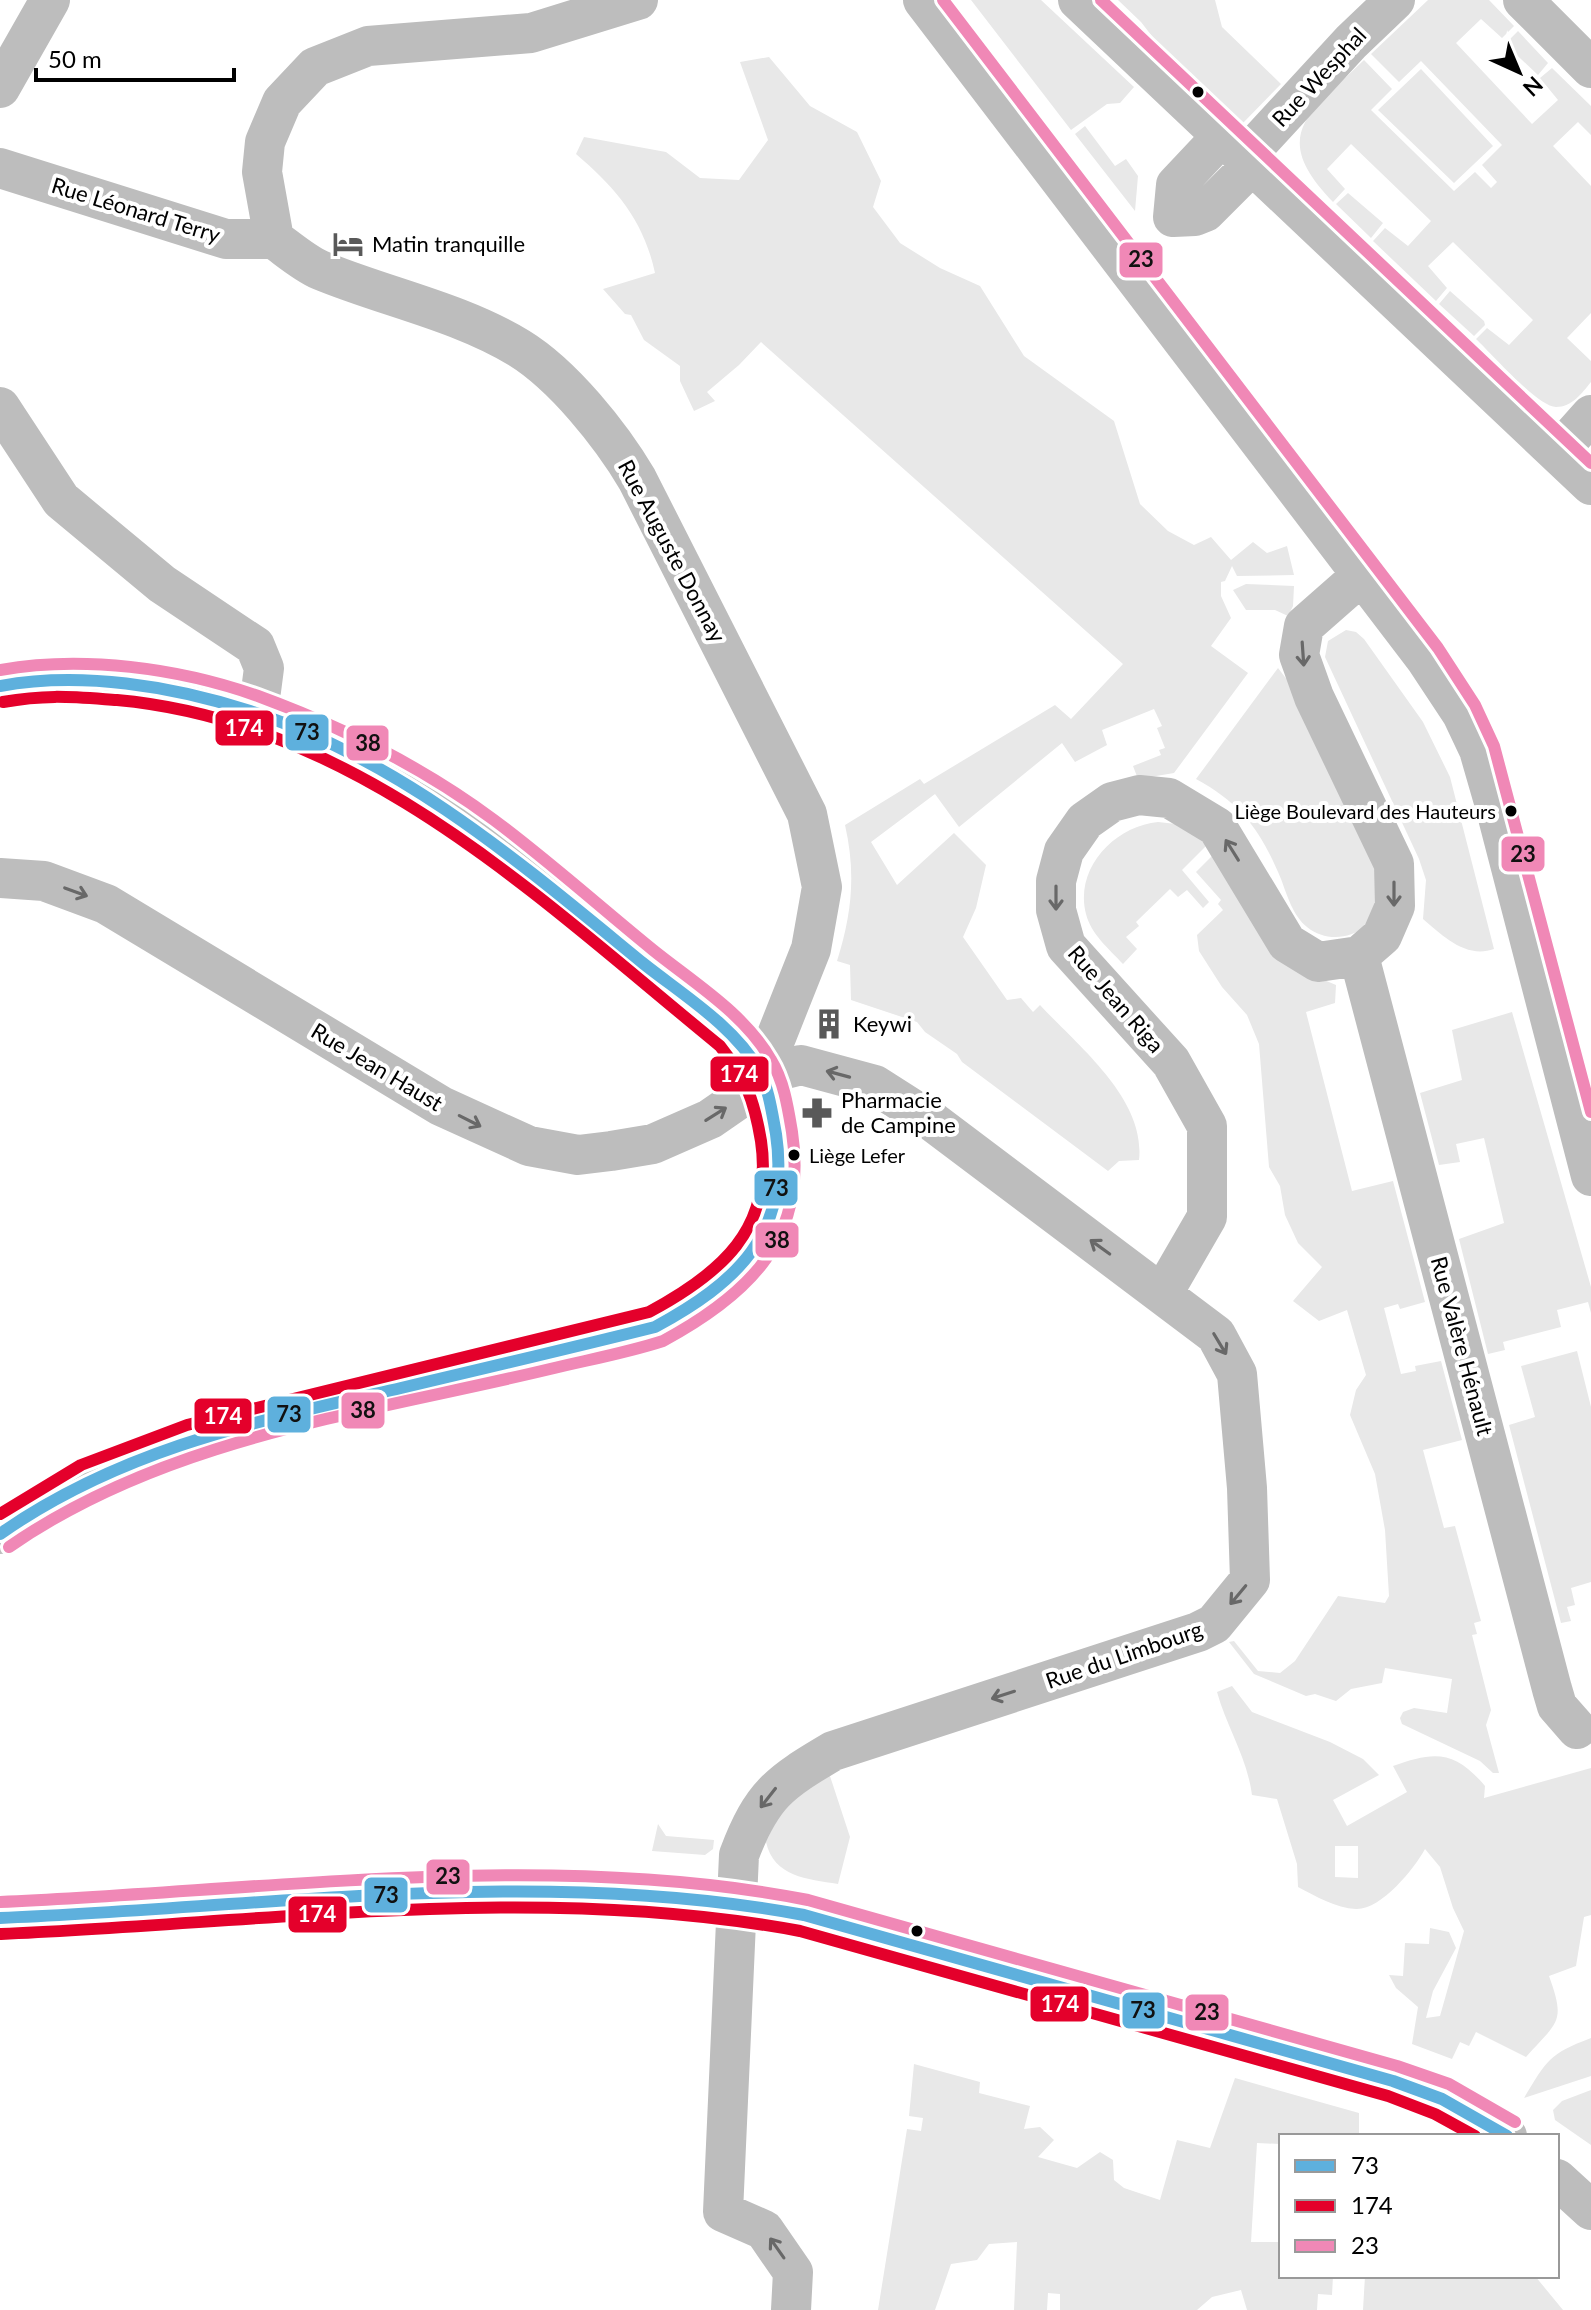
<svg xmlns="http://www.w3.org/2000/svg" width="1591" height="2310" font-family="Lato,sans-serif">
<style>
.green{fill:#e8e8e8;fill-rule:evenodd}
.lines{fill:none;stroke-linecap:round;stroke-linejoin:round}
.minor{stroke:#bdbdbd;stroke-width:40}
.bus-1-casing{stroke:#fff;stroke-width:18}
.bus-2-casing{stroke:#fff;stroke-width:18}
.bus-3-casing{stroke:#fff;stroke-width:18}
.bus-4-casing{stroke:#fff;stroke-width:18}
.bus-1{stroke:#5eb0dd;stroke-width:12}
.bus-2{stroke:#e4002b;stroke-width:12}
.bus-3{stroke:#f088b6;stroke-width:12}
.bus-4{stroke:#f088b6;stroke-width:12}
.oneway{stroke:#686868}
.bus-dot{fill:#000;stroke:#fff;stroke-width:3}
.labels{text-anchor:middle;stroke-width:8;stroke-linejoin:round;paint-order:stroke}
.bus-label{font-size:20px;fill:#000;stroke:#fff;text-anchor:end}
.street-label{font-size:22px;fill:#000;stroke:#fff}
.poi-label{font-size:22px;fill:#000;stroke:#fff;text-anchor:start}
.line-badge{stroke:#fff;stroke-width:3}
.badge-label{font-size:22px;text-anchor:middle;font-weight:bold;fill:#fff}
.pale-badge-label{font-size:22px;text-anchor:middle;font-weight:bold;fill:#111}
</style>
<rect width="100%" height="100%" fill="#fff"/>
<path class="green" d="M971,0H1041L1134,87L1120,103L1107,104L1071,130Z
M1118,0H1215L1222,27L1281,84L1243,123H1230L1183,76L1141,22Z
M1428,0H1489L1514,26L1502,38L1481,19L1456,43L1532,124L1558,100L1540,78L1552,68L1591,106V135L1578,122L1553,146L1591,186V313L1567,338L1591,361V382C1582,393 1572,407 1556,407C1538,407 1491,353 1476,339L1487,328L1509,345L1533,320L1453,242L1428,266L1447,288L1436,301L1373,241L1385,228L1408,246L1431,221L1351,144L1327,169L1345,189L1333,202C1267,134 1311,112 1364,60L1392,89L1371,110L1454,191L1475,172L1491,188L1497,182L1482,165L1502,145L1421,61L1399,82L1371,54Z
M1518,31L1548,63L1538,75L1505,44Z
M769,57L810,106L857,132L881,181L873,207L900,243L940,268L980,286L1024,356L1114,421L1140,504L1168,531L1194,545L1211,537L1231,560L1253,542L1267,553L1287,546L1294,575L1237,576L1232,566L1225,581L1221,582V596L1231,618L1211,646L1248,673L1174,773L1138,779L1133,766L1161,755L1159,750L1165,748L1157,728L1162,726L1154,709L1102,730L1107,745L1075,762L1062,743L959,827L935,794L871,842L897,885L954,833L986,865L976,908L963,937L1007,1000L1021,998L1033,1012L1040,1005C1078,1046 1146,1099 1139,1160L1119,1161L1108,1171L962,1062L957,1054L925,1032L917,1022L851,1000L850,965L837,961C852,914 856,873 845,825L920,779L924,784L1055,705L1071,719L1123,664L761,342L739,365L707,392L715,401L694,411L680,381V366L644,340L631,315L625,314L603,289L655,273C644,221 616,188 576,154L584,137L666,152L700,178L739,180L768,140L740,62Z
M1421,69L1493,146L1454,183L1378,110Z
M1085,126L1115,166L1126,159L1138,176L1135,211L1075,134Z
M1348,193L1383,223L1371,238L1336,204Z
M1450,291L1484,321L1485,325L1474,336L1439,304Z
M1246,584L1294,586L1293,606L1288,616L1275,610H1246L1233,590Z
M1346,630L1356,632L1364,639L1423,722L1450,777L1494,949C1466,959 1443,936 1423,919L1426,880L1419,859L1325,657L1328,641Z
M1278,668L1298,694L1377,867C1379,876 1383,888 1381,897C1377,933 1334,949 1307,927C1293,916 1287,895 1281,879C1261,831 1242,804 1196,779Z
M1158,822L1176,824L1211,841L1182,870L1209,902L1203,908L1187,890L1178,897L1170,889L1136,922L1139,926L1126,937L1137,949L1123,964C1109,949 1091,934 1086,914C1074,868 1115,826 1158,822Z
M1217,851L1317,977L1336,985L1335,1003L1306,1012L1352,1191L1393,1181L1425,1302L1400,1309L1398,1304L1384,1308L1401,1374L1416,1371L1415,1366L1441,1361L1462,1440L1423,1450L1444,1528L1455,1526L1481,1621L1474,1623L1477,1634L1472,1635L1491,1710L1486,1725L1499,1773H1493L1480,1761L1402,1724L1400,1718L1403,1712L1414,1708L1447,1713L1452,1679L1385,1668L1382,1683L1351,1689L1336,1701L1315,1694L1306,1696L1254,1674L1229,1642L1234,1641L1258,1671L1280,1673L1295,1661L1338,1596L1385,1603L1389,1596L1385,1530L1375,1474L1350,1415L1356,1390L1366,1375L1347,1310L1319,1321L1293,1301L1322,1267L1298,1243L1285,1215L1280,1186L1269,1167L1259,1044L1247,1015L1222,987L1199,951L1197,935L1223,910L1218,904L1221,900L1196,872Z
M1512,1012L1591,1287V1313L1588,1302L1557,1310L1561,1327L1503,1342L1505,1350L1488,1354L1459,1239L1504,1223L1484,1138L1456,1144L1460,1162L1439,1165L1420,1093L1462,1080L1452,1030Z
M1577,1351L1591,1407V1582L1571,1588L1575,1605L1567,1607L1571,1621L1561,1623L1509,1425L1535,1417L1521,1366Z
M1232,1686L1252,1712L1330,1742L1363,1759L1379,1775L1333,1800L1347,1826L1407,1792L1393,1766C1434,1751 1455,1750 1485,1786L1484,1798L1591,1768V1915L1584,1917L1576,1966L1549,1976C1566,2023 1558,2021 1526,2057L1476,2032L1469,2046L1460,2042L1452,2059L1412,2044L1418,2007L1396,1988L1389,1975L1403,1976L1405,1943L1429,1944L1430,1928L1449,1932L1456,1948L1433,1991L1426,2018L1440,2016L1464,1931L1453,1908L1440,1867L1425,1849C1414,1869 1381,1910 1356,1909C1336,1908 1315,1896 1298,1887L1297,1864L1277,1799L1252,1795C1247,1757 1227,1728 1217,1692ZM1335,1846H1358V1878L1335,1877Z
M828,1770L850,1837L838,1884C807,1879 774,1877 766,1842L782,1809Z
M658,1824L666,1836L714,1840L713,1849L705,1855L652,1851Z
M1591,2038V2076L1524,2098C1547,2060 1549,2054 1591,2038Z
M914,2064L980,2082L979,2093L1030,2106L1024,2129L1040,2127L1054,2140L1038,2157L1077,2168L1100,2152L1113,2160L1114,2180L1124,2188L1160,2200L1177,2140L1210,2148L1235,2078L1359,2113V2136H1281V2144L1257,2143L1251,2242H1281V2276H1333L1332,2295L1318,2294L1317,2310H1247L1241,2290L1212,2297L1197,2310H1060V2294L1048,2293L1047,2310H1014L1017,2242L989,2244L977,2260L951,2264L935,2310H878L907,2129L921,2131L923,2118L909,2116Z
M1591,2090V2145L1555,2120L1553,2110L1562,2101Z
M1365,2276H1535L1563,2310H1363Z"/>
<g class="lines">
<path class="minor" d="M923,0L1425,658L1462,714L1479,750L1494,802L1591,1176
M1078,0L1591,485
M1523,0L1591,68
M0,88L50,0
M1224,134L1176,185L1173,217L1195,216L1205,212L1253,164
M1246,156L1351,42L1395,0
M0,168L226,239H274
M0,407L61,500L162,584L255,646L264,668L261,691L251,711
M1558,452L1591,415
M0,686L44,678L158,688L251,711L370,762L483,832L732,1035C741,1047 755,1061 761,1075C768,1089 770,1108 774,1123C799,1224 741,1285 655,1327C571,1348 486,1368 401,1388C272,1417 105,1449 0,1534
M0,878L44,881L106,904L441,1106L529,1146L578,1155L611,1151L653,1144L710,1119L736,1101L761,1075L811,949L822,887L807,814L637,479C611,435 563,375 519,348C458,311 385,297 320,270C304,263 288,249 274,239L262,172L265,142L282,102L315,67L368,46L531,33L638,0
M1359,956L1552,1689L1557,1706L1577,1729
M761,1075L801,1065L875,1085L933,1122L1216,1335L1237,1374L1247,1488L1250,1580L1214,1624L1198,1632L833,1751C779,1783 762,1794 739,1855L723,2212L764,2230L793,2272L791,2310
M1163,1293L1207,1217V1126L1171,1062L1066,946L1056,910V881L1064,851L1085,821L1112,802L1139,795L1169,798L1217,827L1287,943L1318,962L1359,956L1382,936L1395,906L1394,864L1314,697L1299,655L1304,626L1362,575
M0,1918C145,1913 290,1901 436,1895C560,1890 681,1889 804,1915L1393,2081L1442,2099L1507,2136
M1557,2179L1591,2210"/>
<g class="bus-1-casing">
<path id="bus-1" d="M0,686C81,671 172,686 250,711C402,760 523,865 644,964C683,995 734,1026 759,1070C769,1089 772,1113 776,1134C791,1234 736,1283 655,1327C571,1348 486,1368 401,1388C258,1421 123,1448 0,1534
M0,1918C266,1907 540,1866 804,1915L1393,2081L1442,2099L1507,2136"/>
</g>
<g class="bus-2-casing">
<path id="bus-2" d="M0,1514L81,1465L187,1425L649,1312C720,1274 774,1229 761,1141C754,1099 746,1079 720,1046C541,900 359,722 117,700C73,697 47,694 3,702
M1,1934C265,1923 538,1882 800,1931L1388,2096L1435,2114L1475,2136"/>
</g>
<g class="bus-3-casing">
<path id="bus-3" d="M943,0L1438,648L1475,705L1494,746L1591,1112
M1101,0L1591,463
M0,1902C262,1891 550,1849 808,1900L1397,2066L1449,2084L1515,2122"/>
</g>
<g class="bus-4-casing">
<path id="bus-4" d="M0,670C82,655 179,668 258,696C340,726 424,768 494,820C549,861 600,907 653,950C694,983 745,1014 771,1060C784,1081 788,1108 792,1132C808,1238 750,1294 663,1341C626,1353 587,1360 550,1369C367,1413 167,1437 9,1547"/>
</g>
<use href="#bus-1" class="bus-1"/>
<use href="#bus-2" class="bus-2"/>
<use href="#bus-3" class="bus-3"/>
<use href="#bus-4" class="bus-4"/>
</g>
<defs><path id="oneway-shaft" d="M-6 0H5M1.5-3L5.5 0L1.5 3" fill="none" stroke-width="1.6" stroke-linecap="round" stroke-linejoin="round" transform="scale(2)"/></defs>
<g class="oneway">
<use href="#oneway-shaft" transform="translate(1303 654) rotate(86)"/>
<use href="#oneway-shaft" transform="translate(1232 850) rotate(-122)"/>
<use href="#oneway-shaft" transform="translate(76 892) rotate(20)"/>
<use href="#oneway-shaft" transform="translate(1394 894) rotate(90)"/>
<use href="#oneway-shaft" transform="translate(1056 898) rotate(90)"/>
<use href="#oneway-shaft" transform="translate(838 1074) rotate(-165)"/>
<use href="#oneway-shaft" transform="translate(716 1114) rotate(-32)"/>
<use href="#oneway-shaft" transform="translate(470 1121) rotate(27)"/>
<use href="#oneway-shaft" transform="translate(1100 1247) rotate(-144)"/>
<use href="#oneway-shaft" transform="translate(1220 1344) rotate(59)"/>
<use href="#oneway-shaft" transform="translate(1238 1595) rotate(130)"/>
<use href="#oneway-shaft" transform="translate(1003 1695) rotate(162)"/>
<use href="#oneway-shaft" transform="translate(768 1798) rotate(128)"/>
<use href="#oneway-shaft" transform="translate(777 2248) rotate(-125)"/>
</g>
<defs>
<g id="hotel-bare" transform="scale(2.4)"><path d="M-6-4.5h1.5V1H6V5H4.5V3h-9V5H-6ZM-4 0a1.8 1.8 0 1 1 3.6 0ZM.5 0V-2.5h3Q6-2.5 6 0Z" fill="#595959" stroke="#fff" stroke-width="2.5" paint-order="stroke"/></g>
<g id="building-bare" transform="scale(2.4)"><path d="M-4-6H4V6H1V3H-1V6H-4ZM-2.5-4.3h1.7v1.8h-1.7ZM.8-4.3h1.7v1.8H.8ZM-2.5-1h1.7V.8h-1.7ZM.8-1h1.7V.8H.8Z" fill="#595959" stroke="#fff" stroke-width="2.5" paint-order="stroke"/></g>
<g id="pharmacy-bare" transform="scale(2.4)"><path d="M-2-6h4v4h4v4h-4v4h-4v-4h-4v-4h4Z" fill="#595959" stroke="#fff" stroke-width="2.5" paint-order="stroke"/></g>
</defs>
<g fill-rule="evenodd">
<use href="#hotel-bare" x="348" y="244"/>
<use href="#building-bare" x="829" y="1024"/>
<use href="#pharmacy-bare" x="817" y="1113"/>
</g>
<g class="bus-dot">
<circle cx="1198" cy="92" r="7"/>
<circle cx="1511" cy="811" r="7"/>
<circle cx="794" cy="1155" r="7"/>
<circle cx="917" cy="1931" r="7"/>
</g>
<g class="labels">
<g class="bus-label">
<text x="1496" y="819">Liège Boulevard des Hauteurs</text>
<text x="809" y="1163" text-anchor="start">Liège Lefer</text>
</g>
<g class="street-label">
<text transform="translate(1319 77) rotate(-47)" y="8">Rue Wesphal</text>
<text transform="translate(136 210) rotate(17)" y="8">Rue Léonard Terry</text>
<text transform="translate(672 551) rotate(62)" y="8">Rue Auguste Donnay</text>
<text transform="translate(1116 999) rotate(49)" y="8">Rue Jean Riga</text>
<text transform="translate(377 1067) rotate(31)" y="8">Rue Jean Haust</text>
<text transform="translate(1462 1346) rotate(75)" y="8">Rue Valère Hénault</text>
<text transform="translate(1124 1655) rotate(-19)" y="8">Rue du Limbourg</text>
</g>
<g class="poi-label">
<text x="372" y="252">Matin tranquille</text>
<text x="853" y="1032">Keywi</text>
<text x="841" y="1108">Pharmacie<tspan x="841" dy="25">de Campine</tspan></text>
</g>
</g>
<g class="line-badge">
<rect x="1118" y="241" width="46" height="38" rx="8" fill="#f088b6"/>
<rect x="214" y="709" width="61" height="38" rx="8" fill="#e4002b"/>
<rect x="284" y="713" width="46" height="39" rx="8" fill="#5eb0dd"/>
<rect x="345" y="724" width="45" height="38" rx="8" fill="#f088b6"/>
<rect x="1500" y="835" width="46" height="38" rx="8" fill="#f088b6"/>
<rect x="709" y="1055" width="61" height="38" rx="8" fill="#e4002b"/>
<rect x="753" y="1169" width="46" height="38" rx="8" fill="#5eb0dd"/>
<rect x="754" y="1221" width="46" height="38" rx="8" fill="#f088b6"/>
<rect x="340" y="1391" width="46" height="39" rx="8" fill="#f088b6"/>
<rect x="266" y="1395" width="46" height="39" rx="8" fill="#5eb0dd"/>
<rect x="193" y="1397" width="60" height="38" rx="8" fill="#e4002b"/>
<rect x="425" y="1858" width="46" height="38" rx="8" fill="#f088b6"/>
<rect x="363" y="1876" width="46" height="38" rx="8" fill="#5eb0dd"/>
<rect x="287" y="1895" width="61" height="39" rx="8" fill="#e4002b"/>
<rect x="1029" y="1985" width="61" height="38" rx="8" fill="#e4002b"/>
<rect x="1121" y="1991" width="45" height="39" rx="8" fill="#5eb0dd"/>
<rect x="1184" y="1993" width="46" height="39" rx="8" fill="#f088b6"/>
</g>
<g class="badge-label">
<text x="244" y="736">174</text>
<text x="739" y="1082">174</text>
<text x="223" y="1424">174</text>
<text x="317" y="1922">174</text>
<text x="1060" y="2012">174</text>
</g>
<g class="pale-badge-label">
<text x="1141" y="267">23</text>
<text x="307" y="740">73</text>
<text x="368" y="751">38</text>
<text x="1523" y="862">23</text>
<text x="776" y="1196">73</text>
<text x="777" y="1248">38</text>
<text x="363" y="1418">38</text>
<text x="289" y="1422">73</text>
<text x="448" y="1884">23</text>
<text x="386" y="1903">73</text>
<text x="1143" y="2018">73</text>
<text x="1207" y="2020">23</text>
</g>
<rect x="1279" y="2134" width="280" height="144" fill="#ffffff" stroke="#999999" stroke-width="2"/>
<rect x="1295" y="2160" width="40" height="12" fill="#5eb0dd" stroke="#999999" stroke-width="2"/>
<text x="1351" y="2174" font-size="24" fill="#000000">73</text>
<rect x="1295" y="2200" width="40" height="12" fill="#e4002b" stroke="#999999" stroke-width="2"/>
<text x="1351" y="2214" font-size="24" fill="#000000">174</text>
<rect x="1295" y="2240" width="40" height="12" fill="#f088b6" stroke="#999999" stroke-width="2"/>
<text x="1351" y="2254" font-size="24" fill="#000000">23</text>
<g transform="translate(1519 72) rotate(136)" stroke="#ffffff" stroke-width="6" paint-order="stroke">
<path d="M0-6L14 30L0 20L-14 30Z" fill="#000000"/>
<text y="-12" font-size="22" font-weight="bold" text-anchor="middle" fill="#000000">N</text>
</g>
<path d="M36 68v12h198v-12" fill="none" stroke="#000000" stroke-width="4"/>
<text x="48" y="68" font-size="24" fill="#000000" stroke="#ffffff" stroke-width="6" paint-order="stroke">50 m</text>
</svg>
